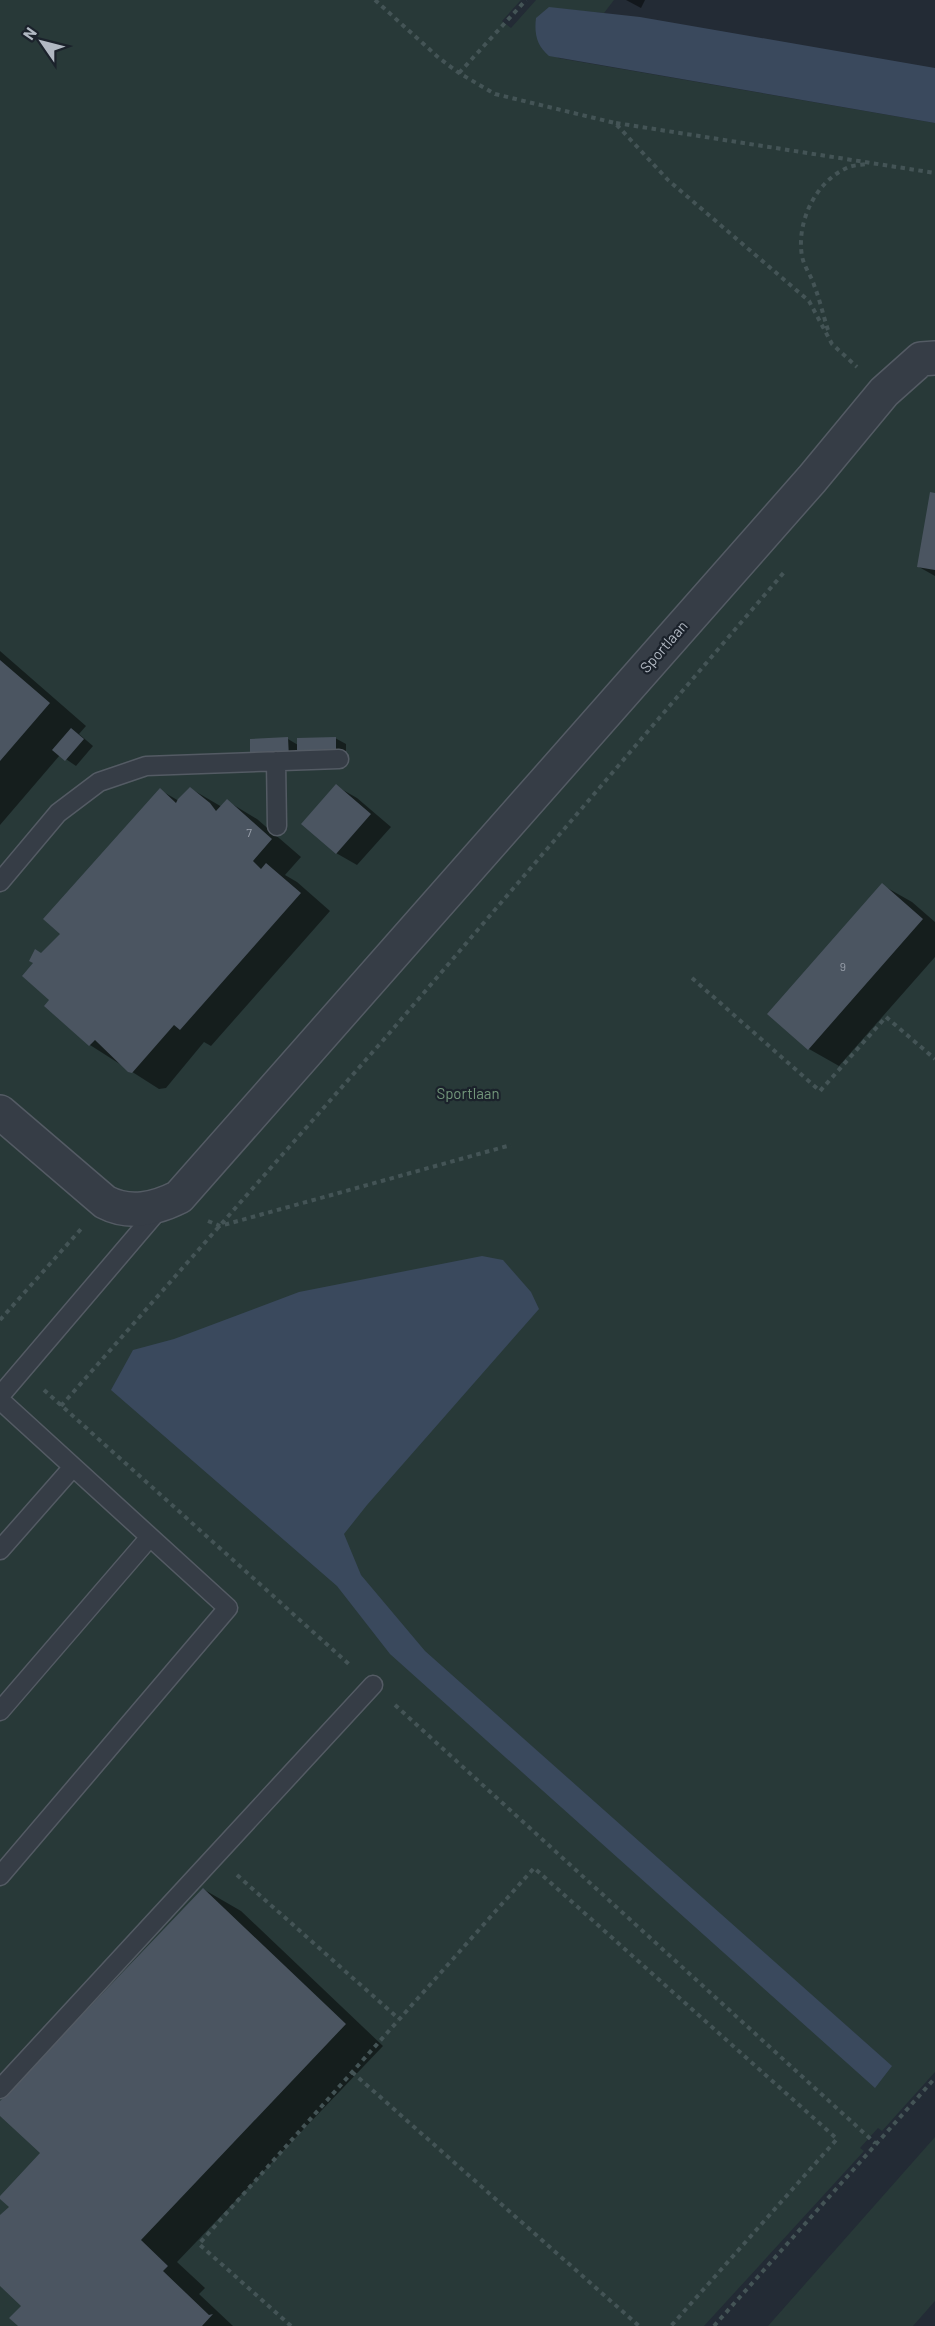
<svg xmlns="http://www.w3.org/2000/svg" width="935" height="2326" font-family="Barlow,sans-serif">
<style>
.green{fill:#283938}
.water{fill:#3a495d}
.shadow{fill:#0007}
.building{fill:#4b5561}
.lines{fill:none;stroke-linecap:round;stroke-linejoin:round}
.lane-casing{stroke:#545b64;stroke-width:21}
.street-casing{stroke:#545b64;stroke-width:36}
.path{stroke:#445456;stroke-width:4;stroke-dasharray:4.5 4.5;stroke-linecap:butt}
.lane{stroke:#363d46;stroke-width:18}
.street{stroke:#363d46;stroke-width:33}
.labels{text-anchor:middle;stroke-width:4.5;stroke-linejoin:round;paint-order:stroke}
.number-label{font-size:12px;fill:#989faa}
.street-label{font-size:15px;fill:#b1b8c2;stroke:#1b222b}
.park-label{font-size:15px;fill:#72967a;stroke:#1b222b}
</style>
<rect width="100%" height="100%" fill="#232b35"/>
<path class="green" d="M0,0H521L502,21L511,28L536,0H614L604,13L549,8L558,58L935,123V2072L882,2131L878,2128L860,2148L864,2151L704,2326H0Z
M935,2137V2301L913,2326H768Z"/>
<path class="water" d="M549,7L640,17L935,68V123L549,56C537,46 534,34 536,18Z
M482,1256L503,1260L531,1292L539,1309L367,1505L344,1534L361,1575L425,1651L892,2066L875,2088L390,1654L337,1586L111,1390L133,1350L174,1339L299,1292Z"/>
<path class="shadow" d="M626,0H645L641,8Z
M935,494V576L919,567Z
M0,651L86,726L79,734L93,746L76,766L60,755L0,825Z
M335,738L346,744V763L262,764L288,739L298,745Z
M336,786L357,798L391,827L357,865L336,853Z
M160,790L179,801L193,790L222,807L227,801L257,819L301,857L285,875L297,882L330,911L211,1046L204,1042L166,1088L159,1089L90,1045L51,1000L42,954L62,934Z
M882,885L912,902L935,922V957L839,1066L809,1049L769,1014Z
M203,1889L241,1911L383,2046L177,2262L205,2288L199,2294L233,2326H20L23,2306L0,2284V2218L11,2207L42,2153L0,2114V2103Z"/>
<path class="building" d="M930,492L935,493V570L917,567Z
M0,660L50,703L0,761Z
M71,728L84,739L65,761L52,750Z
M288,737L289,758L250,759V739Z
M336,737V758H297V738Z
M336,784L371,814L336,854L301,824Z
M190,787L210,803L216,811L227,799L272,839L253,861L261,869L266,863L301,893L180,1030L174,1025L132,1073L128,1072L95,1040L89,1046L44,1006L49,1000L22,976L33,963L29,961L35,949L41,953L60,934L43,919L160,788L176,803L178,799Z
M882,883L923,919L808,1050L767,1014Z
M203,1888L346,2024L141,2240L168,2266L163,2271L209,2315L213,2314L202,2326H18L9,2318L21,2306L0,2286V2215L9,2207L0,2199V2196L40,2153L0,2116V2101Z"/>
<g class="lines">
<g class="lane-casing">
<path id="lane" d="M276,761L277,826
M0,882L58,813L99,782L146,766L339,759
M0,1396L161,1207
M0,1400L228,1608L0,1876
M0,1550L73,1467
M0,1711L150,1537
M0,2089L373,1685"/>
</g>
<g class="street-casing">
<path id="street" d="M0,1112L105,1202C130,1215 155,1209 179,1197L812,479L884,392L921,359L935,358"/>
</g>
<path class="path" d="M375,0L439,58L459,73L495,94L615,123L668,180L809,301L832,344L857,367
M459,73L526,0
M616,123L935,173
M828,330C823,315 820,300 814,285C811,275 804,267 802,256C796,222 816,180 849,167C854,165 861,165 867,164
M692,978L820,1091L886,1017L935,1059
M208,1221L220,1226L511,1145
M0,1320L81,1229
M44,1390L351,1666
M61,1406L386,1037L786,570
M395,1705L875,2143
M237,1875L399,2019
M352,2072L639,2326
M291,2326L199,2244L534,1868L837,2139L671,2326
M714,2326L935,2078"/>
<use href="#lane" class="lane"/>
<use href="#street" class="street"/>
</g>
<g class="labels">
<g class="number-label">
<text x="249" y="837">7</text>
<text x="843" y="971">9</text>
</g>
<g class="street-label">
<text transform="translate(664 647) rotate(-49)" y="5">Sportlaan</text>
</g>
<g class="park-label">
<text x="468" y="1099">Sportlaan</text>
</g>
</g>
<g transform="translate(42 42) rotate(305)" stroke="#1b222b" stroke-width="4.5" paint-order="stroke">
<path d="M0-4.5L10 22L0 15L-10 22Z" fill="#b1b8c2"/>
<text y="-9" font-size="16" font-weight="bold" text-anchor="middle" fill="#b1b8c2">N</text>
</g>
</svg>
